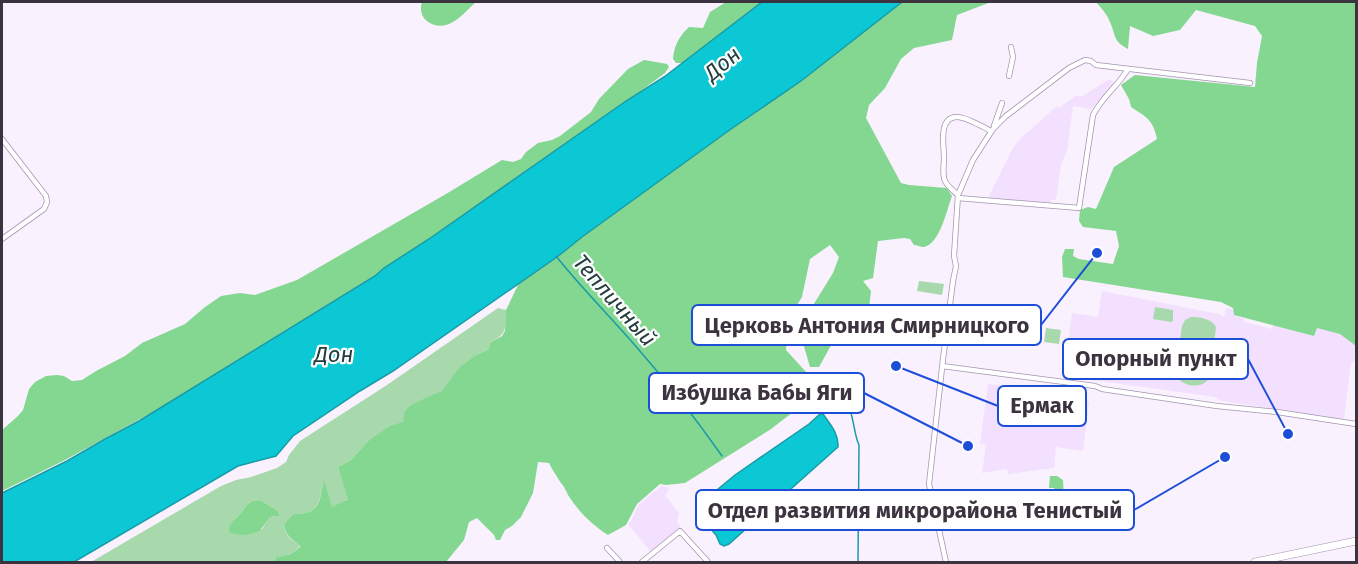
<svg xmlns="http://www.w3.org/2000/svg" width="1358" height="564" font-family="'Fira Sans',sans-serif">
<style>
.built{fill:#f2e0fe}
.green{fill:#a7d9ac;fill-rule:evenodd}
.forest{fill:#84d790}
.water{fill:#0bc8d4;stroke:#199ba7;stroke-width:1.5}
.lines{fill:none;stroke-linecap:round;stroke-linejoin:round}
.stream{stroke:#199ba7;stroke-width:1.5}
.street-casing{stroke:#a594b0;stroke-width:6}
.secondary-casing{stroke:#a594b0;stroke-width:8}
.street{stroke:#fff;stroke-width:4.5}
.secondary{stroke:#fff;stroke-width:7}
.labels{text-anchor:middle;stroke-width:4.5;stroke-linejoin:round;paint-order:stroke}
.water-label{font-size:22px;font-style:italic;fill:#243d3f;stroke:#fff}
.leader{fill:none;stroke:#1d4ed8;stroke-width:2}
.callout-dot{fill:#1d4ed8;stroke:#fff;stroke-width:2}
.callout{fill:#fff;stroke:#1d4ed8;stroke-width:2}
.callout-label{font-size:22px;text-anchor:middle;font-weight:bold;fill:#3b333f}
</style>
<rect width="100%" height="100%" fill="#f9f1fe"/>
<path class="built" d="M1109,79L1115,83L1091,109L1073,106L1067,151L1061,164L1056,200H1051L1050,203L988,198L1013,148L1021,138L1057,106L1059,108L1077,95L1081,97Z
M1102,291L1219,314L1224,317L1226,308L1235,310L1234,315L1244,319V322L1272,329L1273,325L1288,316L1337,332L1356,343V354H1355L1354,362H1351L1344,419L1222,401L1215,397L1064,376L1072,313L1098,317Z
M988,384L1085,397L1089,403L1083,451L1056,447L1054,468L1008,474L1007,469L982,473L986,445L980,444Z
M661,486L670,488L665,495L679,513L677,522L680,527L651,552L628,524L632,519L638,505Z"/>
<path class="green" d="M919,281L944,284L942,295L917,291Z
M1155,307L1173,310V321L1171,322L1153,319Z
M498,308L506,310C505,329 508,333 490,343L488,350L476,355L442,392L412,404L403,422L368,441L351,460L338,467L349,498L332,508L324,482C318,504 319,514 293,514L284,524C285,535 291,541 301,545L291,554L278,557L274,562H91L221,486L236,480L251,477L277,468L286,462L289,455L300,441L387,385ZM262,501L278,511L274,517H270L262,529L234,520L240,514L246,506Z
M1191,317C1200,317 1208,318 1215,325L1216,328L1209,379C1199,390 1184,386 1175,376L1182,326L1185,320Z
M1046,328L1061,330L1059,344L1044,342Z"/>
<path class="forest" d="M422,2H476C469,8 460,19 451,23C436,31 416,20 422,2Z
M726,2H765L684,63H676L673,59C674,46 679,36 689,27L703,28L710,12Z
M902,2H991L957,15L952,40L914,48L901,59L885,88L869,105L866,118L901,183L909,185L947,188L952,196C947,209 940,244 924,247C920,247 917,245 914,245L910,239L904,238L878,241L873,278L863,281L871,291L869,309L861,323L844,322L819,367H810L803,343L804,320L833,273L839,257L830,245L810,259L802,297L788,319L786,350L807,373L801,406L771,429L685,483L666,485L660,484L637,504L626,525L608,535C592,525 578,511 568,495C566,491 564,486 561,483C556,475 553,471 549,463L538,462L533,493L521,517L512,526L505,530L500,540H496L494,535L477,518L469,522L464,540L446,562H274L277,557L291,554L301,546C292,540 285,535 284,524L293,514C320,514 319,503 324,480L332,507L348,499L338,467L351,460L368,441L390,426L403,422L405,411L412,404L442,391L459,368L476,355L488,350L490,343L502,336L505,331L506,310L519,283L557,257L582,237L731,129L801,81Z
M1096,2H1356V346L1340,334L1317,328L1314,336L1234,315L1233,308L1221,302L1063,277L1062,257L1065,249H1074L1073,256L1079,259L1113,264L1119,246L1116,231L1083,227L1079,221L1080,210L1088,207L1096,209L1114,167L1157,139C1153,119 1146,117 1131,107L1129,99L1121,85L1135,75L1255,87L1257,63L1262,36L1255,26L1196,10L1180,30L1153,36L1130,26L1128,49C1113,41 1116,36 1110,22C1107,14 1101,8 1096,2Z
M644,60L667,64L669,67L665,73L574,141L366,284L197,388L65,460L2,491V430L18,416L23,410L29,389L35,382L46,376L57,375L64,376L72,381L82,380L96,371L125,356L142,343L185,324L205,307L221,296L240,293L255,295L297,280L446,194L502,160L513,162L521,159L526,152L538,143L552,140L560,136L591,112L599,99L628,69Z
M1050,476H1057L1063,480L1064,497L1056,494L1054,488H1049Z
M253,501H262L278,511L279,516L270,517C267,521 264,526 260,530C252,536 238,536 229,532V527L234,520L240,514L246,506Z"/>
<path class="water" d="M762,2H902L801,81L731,129L582,237L557,257L393,371L360,391L293,436L276,456L238,466L74,562H2V493L67,461L105,439L139,421L375,276L384,268L429,239L626,101L664,77Z
M820,414H823C830,424 839,434 838,447L729,544L724,546L720,544L716,535L697,513V508L700,504L735,475L809,424Z"/>
<g class="lines">
<path class="stream" d="M556,256C582,289 612,318 639,350C669,384 696,419 722,456
M779,384L788,390H794L805,392
M809,393L839,402H846C854,412 853,432 859,445L858,562"/>
<g class="street-casing">
<path id="street" d="M1009,76L1013,57L1011,47
M994,126L1002,103
M2,139L46,196L47,202L44,209L2,239
M958,195C954,191 948,187 945,181C942,174 944,165 944,158C944,146 938,118 956,117C965,116 983,127 991,131
M958,198L1079,208L1093,115C1102,97 1118,86 1128,69
M942,366L1095,386L1102,389L1217,406L1277,412L1356,424
M607,548L620,562
M642,562L680,531L708,562
M946,562L929,484L943,359L953,281L956,266L954,256L958,195L973,160L993,129L1006,116L1069,68L1085,60L1091,61L1096,65L1250,83"/>
</g>
<g class="secondary-casing">
<path id="secondary" d="M1255,562L1356,541"/>
</g>
<use href="#street" class="street"/>
<use href="#secondary" class="secondary"/>
</g>
<g class="labels">
<g class="water-label">
<text transform="translate(722 63) rotate(-40)" y="8">Дон</text>
<text transform="translate(615 300) rotate(49)" y="8">Тепличный</text>
<text x="334" y="362">Дон</text>
</g>
</g>
<path class="leader" d="M1097 253L1041 325M1288 434L1248 359M968 446L864 393M896 366L998 406M1225 457L1134 510"/>
<g class="callout-dot">
<circle cx="1097" cy="253" r="6"/>
<circle cx="1288" cy="434" r="6"/>
<circle cx="968" cy="446" r="6"/>
<circle cx="896" cy="366" r="6"/>
<circle cx="1225" cy="457" r="6"/>
</g>
<g class="callout">
<rect x="692" y="305" width="349" height="40" rx="6"/>
<rect x="1063" y="339" width="185" height="40" rx="6"/>
<rect x="649" y="373" width="215" height="40" rx="6"/>
<rect x="998" y="386" width="88" height="40" rx="6"/>
<rect x="696" y="490" width="438" height="40" rx="6"/>
</g>
<g class="callout-label">
<text x="867" y="333">Церковь Антония Смирницкого</text>
<text x="1156" y="366">Опорный пункт</text>
<text x="757" y="400">Избушка Бабы Яги</text>
<text x="1042" y="413">Ермак</text>
<text x="915" y="518">Отдел развития микрорайона Тенистый</text>
</g>
<rect width="1358" height="564" fill="none" stroke="#3b333f" stroke-width="6"/>
</svg>
